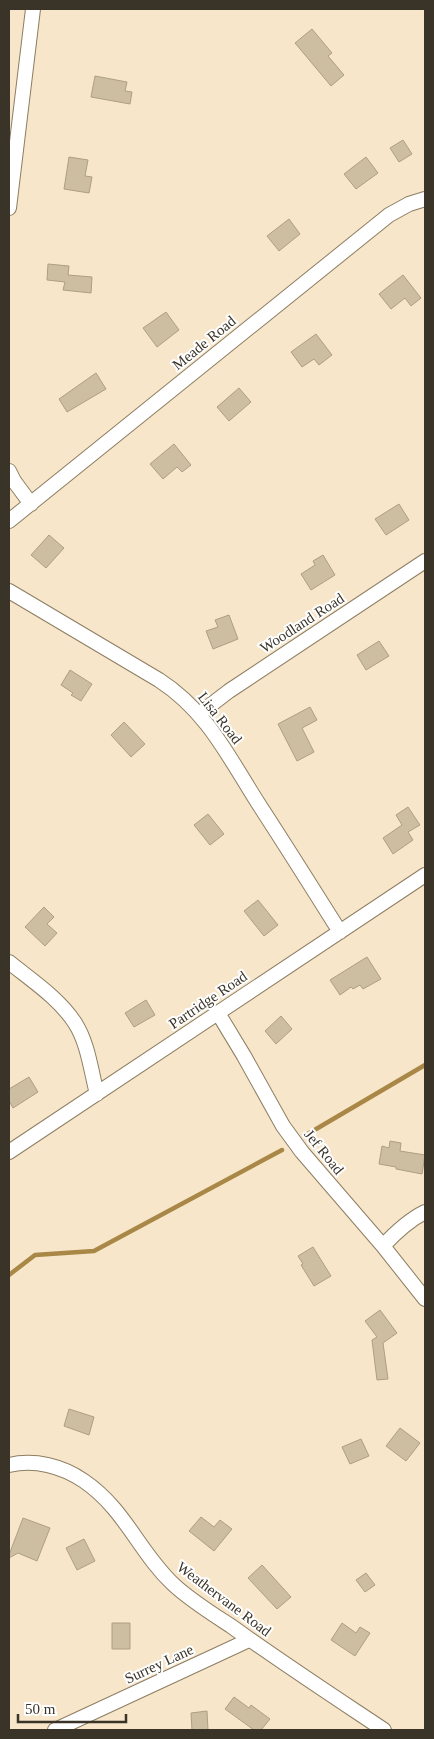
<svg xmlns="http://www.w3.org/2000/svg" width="434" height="1739" font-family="Georgia,serif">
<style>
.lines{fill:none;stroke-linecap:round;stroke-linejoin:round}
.stream{stroke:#a98747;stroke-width:4.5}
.building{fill:#cdbda1;stroke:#ae9e83}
.street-casing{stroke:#8d7e63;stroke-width:16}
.street{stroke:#fff;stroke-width:14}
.labels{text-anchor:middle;stroke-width:4;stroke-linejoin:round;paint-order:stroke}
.street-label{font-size:15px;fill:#3a3428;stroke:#fff}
</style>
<rect width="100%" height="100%" fill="#f7e6c9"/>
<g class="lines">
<path class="stream" d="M306,1135L425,1065
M9,1275L35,1255L94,1251L282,1150"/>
</g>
<path class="building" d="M312,29L332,53L328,56L344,75L331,86L295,43Z
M95,76L127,82L125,91L132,92L130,104L91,97Z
M403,140L412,154L399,162L390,148Z
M69,157L88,160L85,176L92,177L89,193L64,189Z
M366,157L378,173L356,189L344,174Z
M289,219L300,234L279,251L267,236Z
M48,264L69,266L68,275L92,277L91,293L63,290L65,282L47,280Z
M403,275L421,298L411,306L405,298L391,309L379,294Z
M166,312L179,330L157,347L143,328Z
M316,334L332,355L319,365L314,359L302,367L291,352Z
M96,373L106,389L67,412L59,399Z
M239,388L251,402L229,421L217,407Z
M174,444L191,465L182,472L177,467L163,479L150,464Z
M399,504L409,520L386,535L375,519Z
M49,535L64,548L46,568L31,555Z
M323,555L335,575L311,590L301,574L315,565L313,561Z
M229,615L238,639L213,649L206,631L218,627L215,620Z
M379,641L389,656L366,670L357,655Z
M70,670L92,684L81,701L71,695L73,693L61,685Z
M310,707L317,720L302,728L314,752L297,761L278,724Z
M124,722L145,744L131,757L111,735Z
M408,807L420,825L408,832L413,840L393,854L383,838L402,825L396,815Z
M208,814L224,834L210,845L194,825Z
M258,900L278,925L264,936L244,911Z
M44,907L54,917L47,924L57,933L45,946L25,927Z
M367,957L381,979L363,989L360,985L353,989L351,987L340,995L330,980Z
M146,1000L155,1015L134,1027L125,1013Z
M281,1016L292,1029L276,1044L265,1031Z
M29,1077L38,1092L13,1108L9,1101V1089Z
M390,1141L401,1143L400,1151L425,1155L422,1174L396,1169V1167L379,1164L382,1146L389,1148Z
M313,1247L331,1276L314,1286L301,1265L303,1264L298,1256Z
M380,1310L397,1333L383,1343L388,1379L377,1380L372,1340L377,1337L365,1321Z
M69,1409L94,1417L89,1435L64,1426Z
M400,1428L420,1443L406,1461L386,1446Z
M361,1439L369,1456L350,1464L342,1447Z
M201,1517L214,1527L220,1520L232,1529L214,1551L189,1531Z
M23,1518L50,1528L37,1561L18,1553L9,1558V1555Z
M84,1539L95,1561L77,1570L66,1548Z
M262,1565L291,1597L277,1609L248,1578Z
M366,1573L375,1585L365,1592L356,1580Z
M112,1623H130V1649H112Z
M342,1623L356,1633L360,1627L370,1633L355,1656L331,1640Z
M234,1697L249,1708L251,1705L270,1719L261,1730H254L225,1709Z
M207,1711L208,1730H192L191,1713Z"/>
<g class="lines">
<g class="street-casing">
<path id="street" d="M9,208L33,9
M9,471L14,481L31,504
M9,521L389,215L409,204L425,199
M9,591L159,680C207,711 228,756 258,803C286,846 313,889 340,932
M199,714L229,691L425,561
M9,962C31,980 59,998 75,1023C88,1043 91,1071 97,1094
M218,1013L244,1056L283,1126L302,1152L383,1246L425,1299
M9,1152L425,875
M383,1246C395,1233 409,1220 425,1212
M9,1465C35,1459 62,1466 84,1481C125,1509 139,1552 173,1584C190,1600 211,1613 231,1626C281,1662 333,1696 384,1730
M55,1730L249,1640"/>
</g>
<use href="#street" class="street"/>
</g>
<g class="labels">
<g class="street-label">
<text transform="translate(204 343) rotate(-39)" y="5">Meade Road</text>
<text transform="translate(302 623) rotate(-33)" y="5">Woodland Road</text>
<text transform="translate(220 718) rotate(52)" y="5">Lisa Road</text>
<text transform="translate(208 1000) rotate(-34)" y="5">Partridge Road</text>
<text transform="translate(324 1152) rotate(51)" y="5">Jef Road</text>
<text transform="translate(224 1599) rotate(37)" y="5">Weathervane Road</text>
<text transform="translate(159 1664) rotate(-25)" y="5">Surrey Lane</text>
</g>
</g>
<rect width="434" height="1739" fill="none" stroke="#3a3428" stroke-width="20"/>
<path d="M18 1714v8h108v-8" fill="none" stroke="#3a3428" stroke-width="2.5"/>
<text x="25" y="1714" font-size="15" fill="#3a3428" stroke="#ffffff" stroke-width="4" paint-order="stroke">50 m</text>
</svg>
